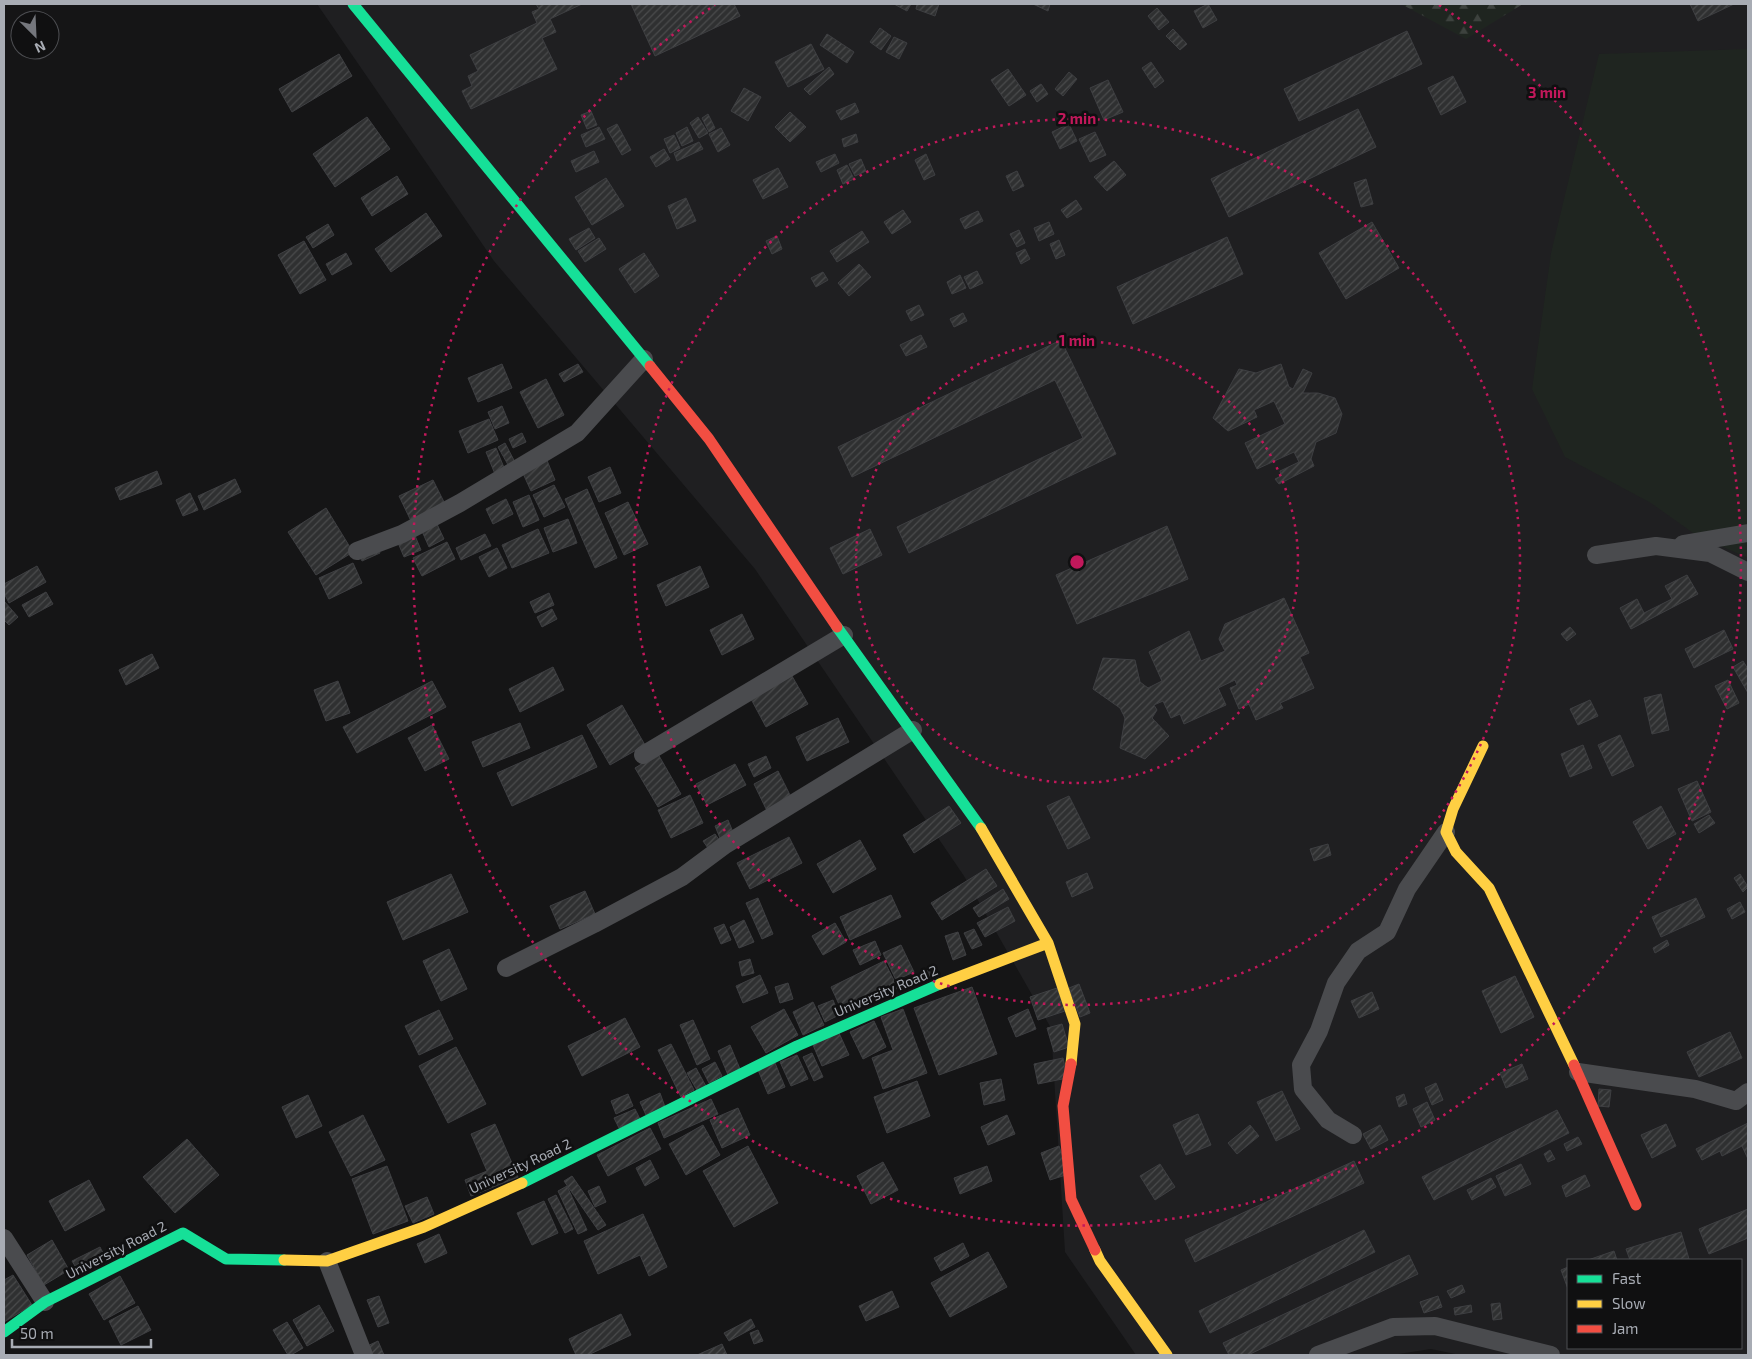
<svg xmlns="http://www.w3.org/2000/svg" width="1752" height="1359" font-family="'Exo 2',sans-serif">
<style>
.built{fill:#1f1f21;fill-rule:evenodd}
.forest{fill:url(#forest-firs)}
.park{fill:#1f2520}
.building{fill:url(#building-hatch);stroke:#3e3f42}
.lines{fill:none;stroke-linecap:round;stroke-linejoin:round}
.street{stroke:#4a4b4e;stroke-width:18}
.fast{stroke:#16e098;stroke-width:11}
.slow{stroke:#ffcf43;stroke-width:11}
.jam{stroke:#f24e42;stroke-width:11}
.ring{fill:none;stroke:#c2185b;stroke-width:2.5;stroke-dasharray:2.5 5}
.labels{text-anchor:middle;stroke-width:5;stroke-linejoin:round;paint-order:stroke}
.street-label{font-size:14px;fill:#a8acb4;stroke:#101011}
.centre{fill:#c2185b;stroke:#101011;stroke-width:2.5}
.ring-label{font-size:15px;text-anchor:middle;font-weight:bold;fill:#c2185b;stroke:#101011;stroke-width:5;stroke-linejoin:round;paint-order:stroke}
</style>
<defs>
<pattern id="forest-firs" width="22" height="20" patternUnits="userSpaceOnUse" patternTransform="scale(1.25)"><rect width="22" height="20" fill="#1f2520"/><path d="M5 1l3.5 6h-7zM16 11l3.5 6h-7z" fill="#3d423e"/></pattern>
<pattern id="building-hatch" width="6" height="6" patternUnits="userSpaceOnUse" patternTransform="scale(1.25)"><rect width="6" height="6" fill="#2f3031"/><path d="M-1 1l2-2M0 6l6-6M5 7l2-2" fill="none" stroke="#4a4b4c"/></pattern>
</defs>
<rect width="100%" height="100%" fill="#151516"/>
<path class="built" d="M317,4H1748V1355H1460L1431,1349L1392,1355H1136L1065,1252L1051,1028L964,876L755,569L494,261ZM1568,1260H1741V1348H1568Z"/>
<path class="forest" d="M1401,4H1523L1466,39Z"/>
<path class="park" d="M1748,49V558L1696,535L1651,503L1565,457L1532,389L1551,253L1599,54Z"/>
<path class="building" d="M536,4H582L550,19L556,32L542,38L557,69L471,109L462,91L472,86L468,76L478,71L470,55L537,23L532,12L539,9Z
M631,4H734L740,16L655,56Z
M894,4H911L907,11Z
M917,4H939L935,16L916,9Z
M1033,4H1050L1048,11Z
M1208,4L1217,20L1203,28L1194,11Z
M1690,4H1734L1698,21Z
M1157,8L1169,22L1159,30L1148,16Z
M880,28L891,36L881,50L870,42Z
M1173,29L1187,44L1180,50L1166,36Z
M1407,31L1422,64L1299,121L1284,89Z
M827,34L854,52L847,63L820,45Z
M894,37L907,43L899,59L886,52Z
M811,44L824,69L788,87L775,62Z
M339,54L352,76L292,112L279,89Z
M1151,62L1164,81L1155,88L1142,68Z
M829,67L834,74L810,95L804,89Z
M1008,69L1026,95L1009,106L991,80Z
M1069,72L1077,79L1063,96L1055,89Z
M1453,76L1466,102L1441,115L1428,88Z
M1108,80L1123,112L1104,120L1090,88Z
M1041,84L1048,94L1037,102L1030,91Z
M744,88L761,97L748,121L731,111Z
M855,103L859,112L841,120L836,111Z
M1358,109L1376,147L1229,217L1211,179Z
M591,111L597,125L587,129L581,115Z
M790,112L806,127L790,142L775,127Z
M708,114L715,128L709,132L702,118Z
M367,117L390,149L335,187L313,154Z
M698,117L708,133L699,138L690,123Z
M617,124L631,150L622,155L607,129Z
M1069,124L1077,141L1060,149L1052,132Z
M599,127L605,139L586,147L581,135Z
M687,127L693,141L682,146L676,133Z
M721,128L730,145L718,152L709,134Z
M1095,132L1106,155L1090,162L1079,139Z
M856,134L858,142L844,147L842,139Z
M674,135L680,148L670,153L664,139Z
M699,142L703,149L677,161L674,153Z
M664,149L670,159L656,167L650,157Z
M594,151L599,162L576,172L571,161Z
M835,154L839,163L821,172L816,162Z
M926,154L935,175L924,180L915,160Z
M861,159L866,171L855,176L849,164Z
M1114,161L1126,175L1107,191L1094,177Z
M847,165L854,179L843,184L837,170Z
M778,168L788,187L763,199L753,180Z
M1017,171L1024,186L1013,191L1006,176Z
M397,176L408,194L372,216L361,198Z
M606,178L624,206L592,225L575,197Z
M1366,179L1373,204L1361,207L1354,183Z
M686,198L696,221L677,229L668,206Z
M1076,200L1082,209L1067,218L1061,210Z
M903,210L911,222L892,234L884,222Z
M978,211L983,221L965,229L960,219Z
M426,213L442,236L391,272L375,249Z
M1049,222L1054,234L1039,241L1034,228Z
M1372,222L1399,268L1346,299L1319,253Z
M328,224L334,235L313,248L306,237Z
M589,228L595,238L576,250L569,239Z
M1019,230L1025,243L1017,247L1010,234Z
M862,231L869,242L837,262L830,251Z
M777,236L782,249L772,254L766,241Z
M1227,237L1243,274L1133,324L1117,287Z
M599,238L606,249L585,262L578,251Z
M1059,240L1065,255L1056,259L1050,244Z
M304,241L326,280L300,294L278,255Z
M1025,249L1030,259L1021,264L1016,253Z
M346,253L352,264L332,275L326,264Z
M644,253L659,276L635,293L619,269Z
M859,264L871,277L849,296L838,283Z
M977,271L983,283L970,289L964,277Z
M823,272L828,280L816,287L811,278Z
M960,275L966,288L952,294L947,282Z
M919,305L924,315L911,321L906,311Z
M963,313L967,321L954,327L950,319Z
M921,335L927,347L906,356L900,345Z
M1061,340L1116,454L909,553L897,527L1083,438L1055,380L852,477L838,447Z
M502,364L512,388L478,402L468,378Z
M578,364L583,372L564,382L559,374Z
M1281,364L1289,387L1293,389L1303,369L1312,373L1303,393H1318L1335,398L1342,414L1336,433L1316,442L1311,459L1314,466L1279,484L1275,479L1281,476L1280,471L1299,462L1294,452L1257,469L1245,443L1285,424L1274,401L1254,410L1257,417L1228,431L1213,418L1239,369L1256,373Z
M546,379L564,415L538,428L520,392Z
M502,406L509,423L495,429L488,412Z
M489,419L498,440L468,453L459,431Z
M522,433L526,442L513,448L509,439Z
M505,443L517,466L511,470L498,447Z
M496,448L505,470L495,474L486,452Z
M546,458L555,480L531,491L521,469Z
M610,467L621,493L599,502L588,477Z
M157,471L162,484L120,500L115,488Z
M235,479L241,492L204,510L198,496Z
M433,480L445,504L411,521L399,496Z
M554,485L565,507L544,517L533,495Z
M587,489L617,558L595,568L565,499Z
M190,493L198,510L183,516L176,500Z
M529,495L539,520L523,527L513,502Z
M506,499L513,514L493,524L486,509Z
M628,502L648,544L624,555L605,513Z
M326,508L353,552L316,575L288,532Z
M568,519L577,543L553,552L544,528Z
M436,522L444,539L429,547L421,529Z
M1167,526L1188,579L1077,624L1056,575Z
M538,529L549,553L512,568L502,545Z
M870,529L882,555L843,574L830,548Z
M413,531L421,550L404,557L396,538Z
M485,534L491,546L461,560L456,548Z
M447,542L455,559L422,576L413,558Z
M377,544L380,553L362,561L358,552Z
M497,548L507,568L489,577L479,557Z
M353,563L362,583L329,599L319,578Z
M37,566L46,582L9,603L4,593V584Z
M700,566L709,587L666,606L657,585Z
M1687,575L1698,594L1631,629L1620,608L1637,599L1644,613L1672,599L1665,586Z
M46,592L53,604L29,617L22,605Z
M549,593L554,605L535,613L530,602Z
M1284,598L1309,653L1300,657L1314,688L1280,703L1283,708L1256,720L1249,704L1239,709L1230,688L1237,685L1235,680L1218,688L1226,705L1184,724L1180,714L1171,718L1163,701L1154,705L1157,710L1152,718L1169,736L1145,759L1120,748L1125,718L1120,708L1093,689L1103,658L1135,660L1140,682L1148,688L1162,681L1149,652L1189,631L1201,661L1225,651L1219,639L1225,624Z
M4,601L18,617L9,625L4,620Z
M552,609L557,619L542,627L537,617Z
M742,614L754,639L722,655L710,630Z
M1570,627L1576,634L1567,641L1561,634Z
M1724,630L1733,649L1694,668L1685,649Z
M152,654L159,668L126,685L119,670Z
M1743,661L1748,669V693L1733,667Z
M553,667L564,690L520,712L509,689Z
M792,676L808,704L766,727L751,699Z
M1728,680L1739,703L1727,709L1715,686Z
M338,681L350,713L326,721L314,690Z
M432,681L446,707L357,753L343,727Z
M1661,694L1669,730L1652,734L1644,698Z
M1590,700L1598,716L1578,725L1570,709Z
M622,705L645,745L610,765L587,725Z
M838,718L849,742L807,761L796,737Z
M520,723L530,748L483,767L472,742Z
M432,725L449,759L425,771L408,738Z
M582,735L597,767L512,806L497,773Z
M1620,735L1634,766L1612,776L1598,745Z
M1583,745L1592,768L1570,777L1561,754Z
M658,754L681,794L658,807L635,768Z
M766,756L771,768L754,777L748,764Z
M735,764L746,785L707,805L696,784Z
M778,771L793,801L768,813L754,784Z
M1697,781L1711,812L1692,821L1678,789Z
M690,795L703,823L671,838L658,810Z
M1069,796L1090,838L1068,849L1047,806Z
M949,806L961,823L914,853L903,835Z
M1661,806L1676,834L1648,849L1633,822Z
M1709,815L1715,823L1699,833L1694,824Z
M728,820L735,837L722,843L715,826Z
M715,834L722,844L710,851L703,841Z
M789,837L802,863L750,889L737,863Z
M860,840L876,869L833,893L817,864Z
M1328,844L1331,855L1314,861L1310,849Z
M986,869L997,886L942,920L931,903Z
M1087,873L1093,888L1072,897L1066,882Z
M451,874L468,912L403,940L387,902Z
M1740,874L1748,887L1743,892L1734,878Z
M1003,889L1009,899L979,917L973,908Z
M585,891L595,914L560,929L550,906Z
M891,895L901,917L850,940L840,917Z
M758,898L773,934L762,939L746,903Z
M1696,898L1705,917L1661,937L1652,917Z
M1740,902L1745,912L1732,919L1727,909Z
M1008,907L1015,921L985,937L977,923Z
M744,920L754,942L739,948L730,927Z
M835,923L846,942L823,955L812,936Z
M724,924L731,940L721,944L714,928Z
M974,929L982,945L972,949L964,933Z
M958,932L966,955L953,960L945,936Z
M1667,940L1669,945L1655,953L1653,948Z
M875,941L881,955L860,965L853,950Z
M901,945L914,972L896,980L883,953Z
M449,949L467,989L441,1001L423,961Z
M750,959L754,973L742,976L739,962Z
M884,961L898,988L844,1015L831,987Z
M929,970L932,977L914,985L911,978Z
M760,975L768,993L743,1003L736,986Z
M1515,976L1534,1017L1501,1033L1482,991Z
M788,983L793,999L780,1003L775,987Z
M1079,984L1090,1013L1080,1017L1069,988Z
M972,987L997,1054L939,1075L914,1008Z
M1057,988L1065,1011L1038,1020L1030,997Z
M1372,992L1379,1009L1359,1018L1351,1001Z
M833,1000L839,1015L825,1022L818,1006Z
M813,1002L824,1025L803,1035L793,1012Z
M784,1009L798,1035L766,1053L751,1027Z
M903,1009L927,1073L883,1089L872,1058L893,1050L881,1017Z
M1028,1009L1036,1029L1016,1037L1008,1018Z
M439,1010L453,1039L419,1055L405,1026Z
M625,1018L640,1047L582,1076L568,1046Z
M693,1020L710,1059L697,1065L680,1025Z
M874,1021L886,1047L863,1059L850,1032Z
M1062,1024L1069,1047L1054,1052L1047,1028Z
M1730,1032L1742,1058L1699,1077L1687,1052Z
M839,1033L849,1055L822,1066L813,1045Z
M671,1044L694,1090L681,1097L658,1050Z
M730,1045L740,1069L728,1075L718,1051Z
M456,1047L486,1104L448,1123L419,1066Z
M812,1053L823,1077L814,1081L803,1057Z
M797,1055L808,1079L791,1086L780,1062Z
M1063,1058L1067,1078L1038,1084L1034,1064Z
M715,1062L722,1076L709,1083L702,1069Z
M775,1063L785,1087L768,1094L758,1070Z
M1522,1064L1528,1079L1506,1088L1500,1073Z
M696,1068L707,1088L698,1092L687,1073Z
M1001,1079L1005,1100L984,1105L980,1083Z
M917,1081L930,1116L887,1133L874,1097Z
M1436,1083L1443,1100L1432,1105L1425,1088Z
M1599,1089L1611,1090L1609,1107L1598,1106Z
M1282,1091L1300,1129L1276,1141L1257,1102Z
M660,1093L665,1107L646,1115L640,1102Z
M628,1094L633,1106L616,1114L611,1101Z
M1404,1094L1407,1104L1399,1107L1396,1097Z
M308,1095L322,1126L296,1138L282,1107Z
M711,1099L718,1114L664,1138L658,1123Z
M1427,1102L1435,1120L1421,1127L1413,1109Z
M738,1108L750,1135L722,1148L710,1120Z
M635,1109L640,1119L619,1128L614,1118Z
M1557,1110L1569,1133L1434,1200L1422,1177Z
M1198,1114L1211,1145L1186,1155L1173,1125Z
M363,1115L385,1160L351,1176L329,1132Z
M1007,1115L1015,1134L988,1145L981,1127Z
M1748,1123V1159L1742,1146L1722,1156L1720,1151L1702,1160L1696,1149Z
M495,1124L518,1177L471,1196L465,1180L487,1171L471,1134Z
M1666,1124L1676,1146L1652,1158L1641,1135Z
M703,1125L720,1155L686,1175L669,1144Z
M1250,1125L1259,1136L1237,1154L1228,1143Z
M1380,1125L1388,1140L1371,1149L1363,1134Z
M650,1128L661,1149L608,1176L597,1155Z
M1578,1137L1582,1144L1567,1151L1564,1144Z
M187,1139L219,1175L175,1213L143,1177Z
M748,1146L778,1203L734,1227L703,1171Z
M1059,1146L1069,1174L1050,1180L1041,1153Z
M1550,1150L1555,1159L1548,1162L1544,1154Z
M650,1160L659,1178L645,1186L636,1168Z
M1354,1161L1364,1183L1195,1262L1185,1240Z
M883,1162L898,1190L871,1204L857,1176Z
M1160,1164L1175,1187L1155,1200L1140,1176Z
M1521,1164L1531,1184L1505,1196L1496,1176Z
M387,1166L408,1221L373,1234L352,1179Z
M987,1166L992,1181L960,1194L954,1178Z
M1585,1175L1590,1186L1566,1197L1562,1186Z
M572,1176L606,1225L598,1230L564,1181Z
M1491,1178L1496,1187L1472,1200L1467,1190Z
M89,1180L105,1210L65,1231L49,1201Z
M567,1186L587,1230L578,1234L558,1191Z
M599,1186L606,1202L595,1207L588,1191Z
M556,1195L573,1229L565,1233L548,1199Z
M427,1197L434,1214L413,1223L405,1206Z
M544,1201L558,1233L532,1245L517,1213Z
M1748,1209V1238L1709,1254L1699,1229Z
M643,1214L667,1267L649,1276L640,1255L598,1274L584,1241Z
M1364,1230L1375,1252L1210,1333L1199,1311Z
M1681,1232L1689,1259L1630,1260L1626,1249Z
M439,1234L447,1253L425,1263L417,1244Z
M52,1240L69,1270L44,1285L27,1255Z
M963,1243L969,1256L941,1271L934,1258Z
M100,1247L105,1257L78,1271L72,1261Z
M1614,1251L1617,1260H1588Z
M988,1252L1007,1287L950,1317L931,1283Z
M1409,1255L1418,1274L1248,1355H1229L1223,1343Z
M1568,1267V1289L1561,1270Z
M13,1275L32,1305L4,1322V1280Z
M120,1276L135,1303L104,1320L89,1294Z
M1462,1285L1465,1292L1451,1298L1447,1291Z
M892,1291L899,1307L866,1321L859,1306Z
M379,1296L389,1323L378,1327L367,1300Z
M1438,1296L1442,1307L1424,1313L1420,1302Z
M1500,1303L1502,1319L1493,1320L1491,1304Z
M319,1305L334,1331L307,1346L293,1320Z
M1471,1305L1472,1312L1455,1315L1454,1308Z
M138,1306L151,1330L121,1345L109,1321Z
M621,1314L631,1335L588,1355H576L569,1339Z
M751,1319L755,1327L729,1341L724,1333Z
M287,1322L303,1348L291,1355H288L273,1330Z
M758,1330L763,1341L754,1344L750,1333Z
M378,1341L384,1355H366L363,1348Z
M722,1344L727,1355H697Z"/>
<g class="lines">
<path class="street" d="M1683,544L1748,533
M357,551L402,534L460,503L577,433L644,359
M1596,555L1656,546L1710,553L1748,572
M643,755L844,635
M506,968L594,924L682,877L725,845L913,730
M1578,1072L1695,1089L1736,1101L1748,1092
M1353,1135L1328,1120L1303,1089L1301,1065L1319,1031L1336,983L1358,951L1387,932L1407,889L1446,832
M4,1238L45,1302
M327,1261L364,1355
M1318,1355L1393,1327L1435,1326L1551,1355"/>
<path class="fast" d="M353,4L650,366
M837,627L981,828
M522,1183L797,1046L940,984
M4,1332L45,1302L183,1233L226,1259L284,1260"/>
<path class="slow" d="M1483,746L1453,809L1446,832L1456,852L1489,888L1574,1065
M981,828L1048,943L1075,1024L1071,1064
M940,984L1048,943
M1095,1250L1100,1261L1167,1355
M284,1260L327,1261L424,1227L522,1183"/>
<path class="jam" d="M650,366L709,439L837,627
M1071,1064L1063,1106L1071,1199L1095,1250
M1574,1065L1636,1205"/>
</g>
<g class="ring">
<circle cx="1077" cy="562" r="221"/>
<circle cx="1077" cy="562" r="443"/>
<path d="M1439 5A664 664 0 1 1 715 5"/>
</g>
<g class="labels">
<g class="street-label">
<text transform="translate(886 991) rotate(-23)" y="5">University Road 2</text>
<text transform="translate(520 1166) rotate(-25)" y="5">University Road 2</text>
<text transform="translate(116 1250) rotate(-27)" y="5">University Road 2</text>
</g>
</g>
<circle cx="1077" cy="562" r="8" class="centre"/>
<g class="ring-label">
<text x="1547" y="98">3 min</text>
<text x="1077" y="124">2 min</text>
<text x="1077" y="346">1 min</text>
</g>
<rect width="1752" height="1359" fill="none" stroke="#a8acb4" stroke-width="10"/>
<rect x="1567" y="1259" width="175" height="90" fill="#101011" stroke="#4d4e52"/>
<rect x="1577" y="1275" width="25" height="8" fill="#16e098" stroke="#4d4e52"/>
<text x="1612" y="1284" font-size="15" fill="#a8acb4">Fast</text>
<rect x="1577" y="1300" width="25" height="8" fill="#ffcf43" stroke="#4d4e52"/>
<text x="1612" y="1309" font-size="15" fill="#a8acb4">Slow</text>
<rect x="1577" y="1325" width="25" height="8" fill="#f24e42" stroke="#4d4e52"/>
<text x="1612" y="1334" font-size="15" fill="#a8acb4">Jam</text>
<g transform="translate(35 35) rotate(156)"><circle r="24" fill="#101011" stroke="#4d4e52"/>
<path d="M0-4L9 19L0 12L-9 19Z" fill="#75777d"/>
<text y="-8" font-size="14" font-weight="bold" text-anchor="middle" fill="#a8acb4">N</text>
</g>
<path d="M12 1339v8h139v-8" fill="none" stroke="#a8acb4" stroke-width="2.5"/>
<text x="20" y="1339" font-size="15" fill="#a8acb4" stroke="#101011" stroke-width="4" paint-order="stroke">50 m</text>
</svg>
